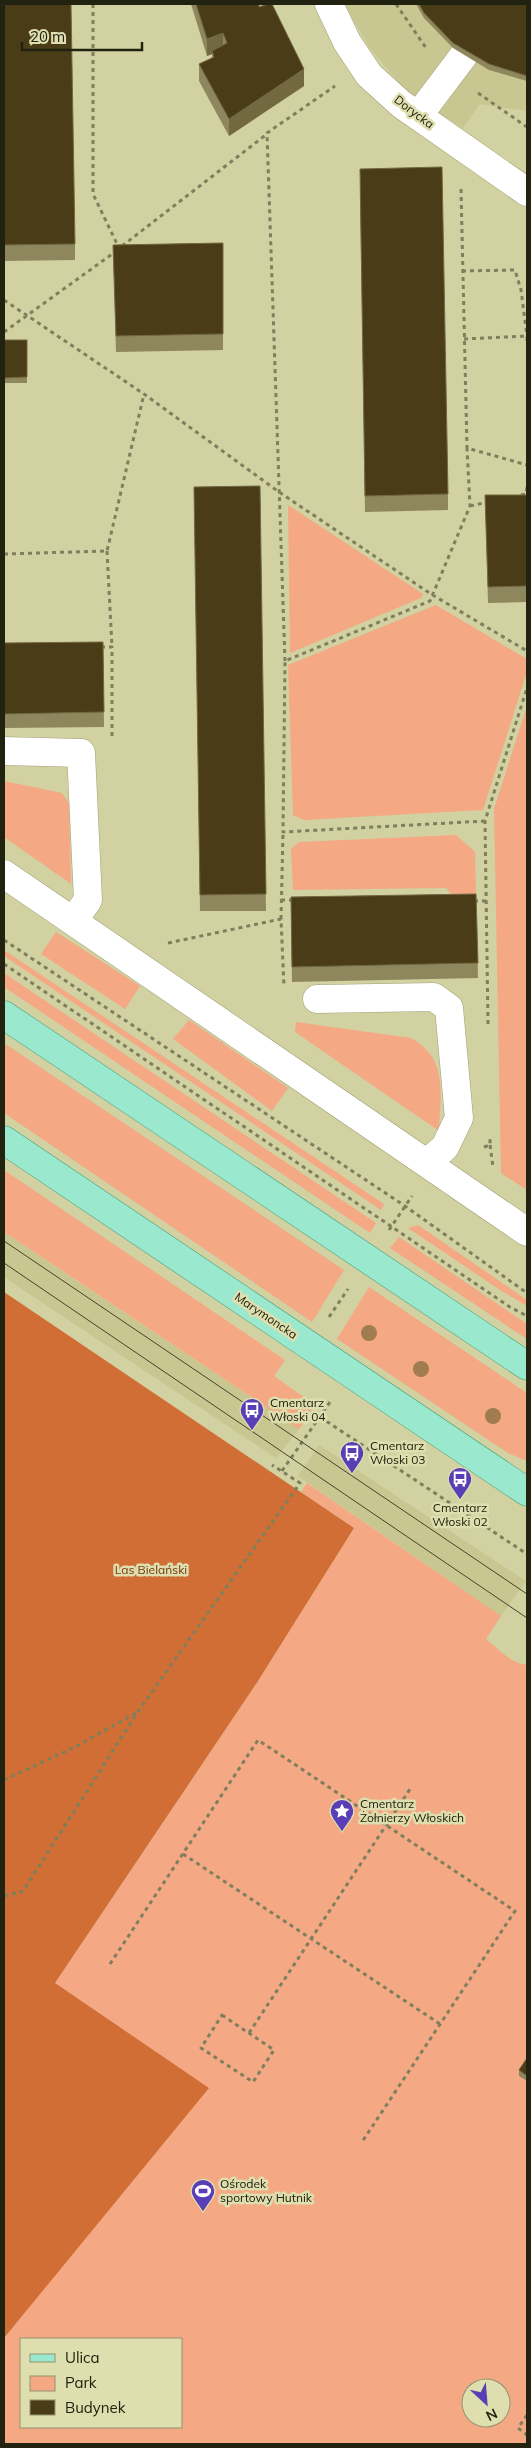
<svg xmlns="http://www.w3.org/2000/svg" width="531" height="2448" font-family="Mulish,sans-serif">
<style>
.built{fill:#c8c791}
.green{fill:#f4a984;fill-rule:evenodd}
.forest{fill:#d16e35}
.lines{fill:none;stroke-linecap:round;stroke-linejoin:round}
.minor-casing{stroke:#a1a074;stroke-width:29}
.major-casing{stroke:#449a77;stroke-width:29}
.path{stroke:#7f7f5d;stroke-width:3;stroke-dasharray:4 4;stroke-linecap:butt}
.minor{stroke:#fff;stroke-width:28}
.major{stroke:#9ae9ce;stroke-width:28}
.tram{stroke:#44442c;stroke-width:1}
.tree{fill:#a07c50}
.wall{fill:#8e865c}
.shaded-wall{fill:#726941}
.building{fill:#4a3c17;stroke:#726941}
.labels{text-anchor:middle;stroke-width:5;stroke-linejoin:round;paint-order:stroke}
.street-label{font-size:12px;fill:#222210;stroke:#dedeaf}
.poi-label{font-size:12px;fill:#222210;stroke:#dedeaf;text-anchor:start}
.park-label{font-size:12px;fill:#77360d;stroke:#dedeaf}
</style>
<rect width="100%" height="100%" fill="#d1d1a2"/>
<path class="built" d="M344,4H527V111L480,104L463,128L407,93L369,47Z
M4,1232L63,1272L299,1429L276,1458L4,1277Z
M319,1445L526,1581L501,1616L298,1476Z"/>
<path class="green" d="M288,505L423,594L421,598L290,653Z
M436,605L527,659V672L483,810L304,820L293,815L288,665Z
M527,706V1190L501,1173L494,809Z
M4,781L62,793L69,803L71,884L4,837Z
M456,835L475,852L476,894H451L446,888L293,890L291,849L299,842Z
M56,932L140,986L125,1009L41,954Z
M4,950L384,1204L381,1210L4,956Z
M4,973L376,1223L370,1233L4,987Z
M189,1020L288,1088L272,1111L173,1039Z
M296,1022L411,1038C449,1059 440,1094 439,1131L295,1032Z
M4,1043L344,1270L312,1322L4,1113Z
M4,1170L285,1360L274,1376L315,1405L299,1429L4,1232Z
M418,1225L527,1300V1306L500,1290L408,1228Z
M399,1237L527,1324V1339L390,1248Z
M369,1287L527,1393V1461L508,1453L337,1339Z
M307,1483L501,1616L486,1639C496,1647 514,1666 527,1664V2444H4V2000L55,1983L258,1681L354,1528L301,1492ZM21,2339H181V2427H21ZM471,2388H501V2418H471Z"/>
<path class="forest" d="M4,1292L354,1528L258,1681L55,1983L209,2088L4,2338Z"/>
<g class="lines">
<g class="minor-casing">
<path id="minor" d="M329,4L347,42L369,75L401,104L527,192
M418,116L464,55
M4,751L81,753L88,900L73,921
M4,874L527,1232
M317,999L434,997L449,1008L459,1118L445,1147L427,1163"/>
</g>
<g class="major-casing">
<path id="major" d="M4,1015L527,1366
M4,1140L527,1492"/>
</g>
<path class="path" d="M93,4V194L119,248
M396,4L426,48
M478,93L527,127
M461,189L467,448
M122,246L267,134
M462,271L515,270L521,290L527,336
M4,300L144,394L279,492L431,594L527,651
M4,332L115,252
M464,339L527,336V344
M521,495L526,494L527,487
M470,506L488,502
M107,551L112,647
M4,554L107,551L144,394
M101,647H112V736
M285,661L267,133L335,86
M485,821L283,832L285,661L430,601L470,506L467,448L527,465
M281,900H293
M474,901H486
M281,919L283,832
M4,940L405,1206L527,1293
M168,943L281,919L284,987
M4,964L510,1307L527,1316
M488,1024L485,821L527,688
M490,1145L493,1167
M484,1147L490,1145V1138
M389,1230L412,1196
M329,1317L348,1289
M320,1417L527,1554
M282,1471L330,1402
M4,1780L75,1747L136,1713
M183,1854L440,2024
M4,1896L23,1891L137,1713L300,1483L272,1465
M110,1964L258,1740L515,1911L362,2142
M222,2015L274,2050L253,2082L201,2048Z
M249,2033L412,1786
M527,2415L518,2428L527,2435"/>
<use href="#minor" class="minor"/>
<use href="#major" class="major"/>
<path class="tram" d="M4,1241L527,1594
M4,1263L527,1618"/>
</g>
<g class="tree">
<circle cx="369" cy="1333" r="8"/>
<circle cx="421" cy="1369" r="8"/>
<circle cx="493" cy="1416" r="8"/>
</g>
<path class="wall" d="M4,4L75,244V260L4,261Z
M191,4H259V7L304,86L229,136L199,81V64L212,58V54L207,56Z
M416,4H527V81L489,70L453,48L424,18Z
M360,185L448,494V510L365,512Z
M223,243V350L116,352L113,245Z
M4,340H27V383H4Z
M260,486L266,911H200L194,487Z
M485,495H527V602L488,603Z
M103,642L104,727L4,728V643Z
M476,894L478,978L292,982L291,897Z
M527,2058V2081L519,2076V2070Z"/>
<path class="shaded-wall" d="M223,33V49L212,51V54L207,56V39Z
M304,69V86L229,136V119Z"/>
<path class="building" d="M4,4H71L75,244L4,245Z
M196,4H259V7L268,4H272L304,69L229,119L199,64L214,57L212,51L227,43L223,33L207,39Z
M419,4H527V76L489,64L453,43L424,13Z
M442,167L448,494L365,496L360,169Z
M223,243V334L116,336L113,245Z
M4,340H27V377L4,378Z
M260,486L266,894L200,895L194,487Z
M485,495H527V586L488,587Z
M103,642L104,712L4,714V643Z
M476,894L478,963L292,967L291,897Z
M527,2058V2076L519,2070Z"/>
<defs>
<g id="bus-pin" transform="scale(1.25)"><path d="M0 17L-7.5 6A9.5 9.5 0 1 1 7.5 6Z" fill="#593eb6" stroke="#dedeaf"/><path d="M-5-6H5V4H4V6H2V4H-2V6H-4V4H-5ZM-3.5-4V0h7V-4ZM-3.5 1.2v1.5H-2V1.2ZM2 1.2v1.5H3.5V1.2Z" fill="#fff"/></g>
<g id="sight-pin" transform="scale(1.25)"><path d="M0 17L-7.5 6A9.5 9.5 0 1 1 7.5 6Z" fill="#593eb6" stroke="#dedeaf"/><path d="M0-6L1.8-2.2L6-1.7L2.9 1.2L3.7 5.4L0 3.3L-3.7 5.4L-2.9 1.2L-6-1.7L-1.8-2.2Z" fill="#fff"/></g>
<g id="stadium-pin" transform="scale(1.25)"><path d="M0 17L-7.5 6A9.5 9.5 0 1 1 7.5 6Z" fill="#593eb6" stroke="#dedeaf"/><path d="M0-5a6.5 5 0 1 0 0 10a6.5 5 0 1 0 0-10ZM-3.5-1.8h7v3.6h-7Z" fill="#fff"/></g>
</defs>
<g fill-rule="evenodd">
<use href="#bus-pin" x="252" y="1410"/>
<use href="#bus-pin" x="352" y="1453"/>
<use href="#bus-pin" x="460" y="1479"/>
<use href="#sight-pin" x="342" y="1811"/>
<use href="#stadium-pin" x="203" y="2191"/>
</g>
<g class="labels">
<g class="street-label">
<text transform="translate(414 112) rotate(37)" y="4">Dorycka</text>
<text transform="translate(266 1316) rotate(34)" y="4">Marymoncka</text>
</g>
<g class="poi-label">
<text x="270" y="1407">Cmentarz<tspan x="270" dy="14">Włoski 04</tspan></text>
<text x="370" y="1450">Cmentarz<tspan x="370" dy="14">Włoski 03</tspan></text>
<text x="460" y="1512" text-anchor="middle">Cmentarz<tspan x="460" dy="14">Włoski 02</tspan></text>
<text x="360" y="1808">Cmentarz<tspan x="360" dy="14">Żołnierzy Włoskich</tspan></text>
<text x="220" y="2188">Ośrodek<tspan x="220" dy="14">sportowy Hutnik</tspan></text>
</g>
<g class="park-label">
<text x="151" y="1574">Las Bielański</text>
</g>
</g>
<rect width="531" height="2448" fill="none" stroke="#222210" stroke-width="10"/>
<rect x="20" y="2338" width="162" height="90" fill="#dedeaf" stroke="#93936f"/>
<rect x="30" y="2354" width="25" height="8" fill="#9ae9ce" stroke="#93936f"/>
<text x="65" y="2363" font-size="15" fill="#222210">Ulica</text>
<rect x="30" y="2376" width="25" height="15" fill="#f4a984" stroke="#93936f"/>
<text x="65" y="2388" font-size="15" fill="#222210">Park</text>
<rect x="30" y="2400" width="25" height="15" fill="#4a3c17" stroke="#93936f"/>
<text x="65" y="2413" font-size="15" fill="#222210">Budynek</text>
<g transform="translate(486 2403) rotate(154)"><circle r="24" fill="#dedeaf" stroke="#93936f"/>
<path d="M0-4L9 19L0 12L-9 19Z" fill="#593eb6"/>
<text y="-8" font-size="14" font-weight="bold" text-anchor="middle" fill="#222210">N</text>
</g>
<path d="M22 42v8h120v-8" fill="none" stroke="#222210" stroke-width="2.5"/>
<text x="30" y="42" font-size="15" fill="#222210" stroke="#dedeaf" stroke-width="4" paint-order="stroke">20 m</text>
</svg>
